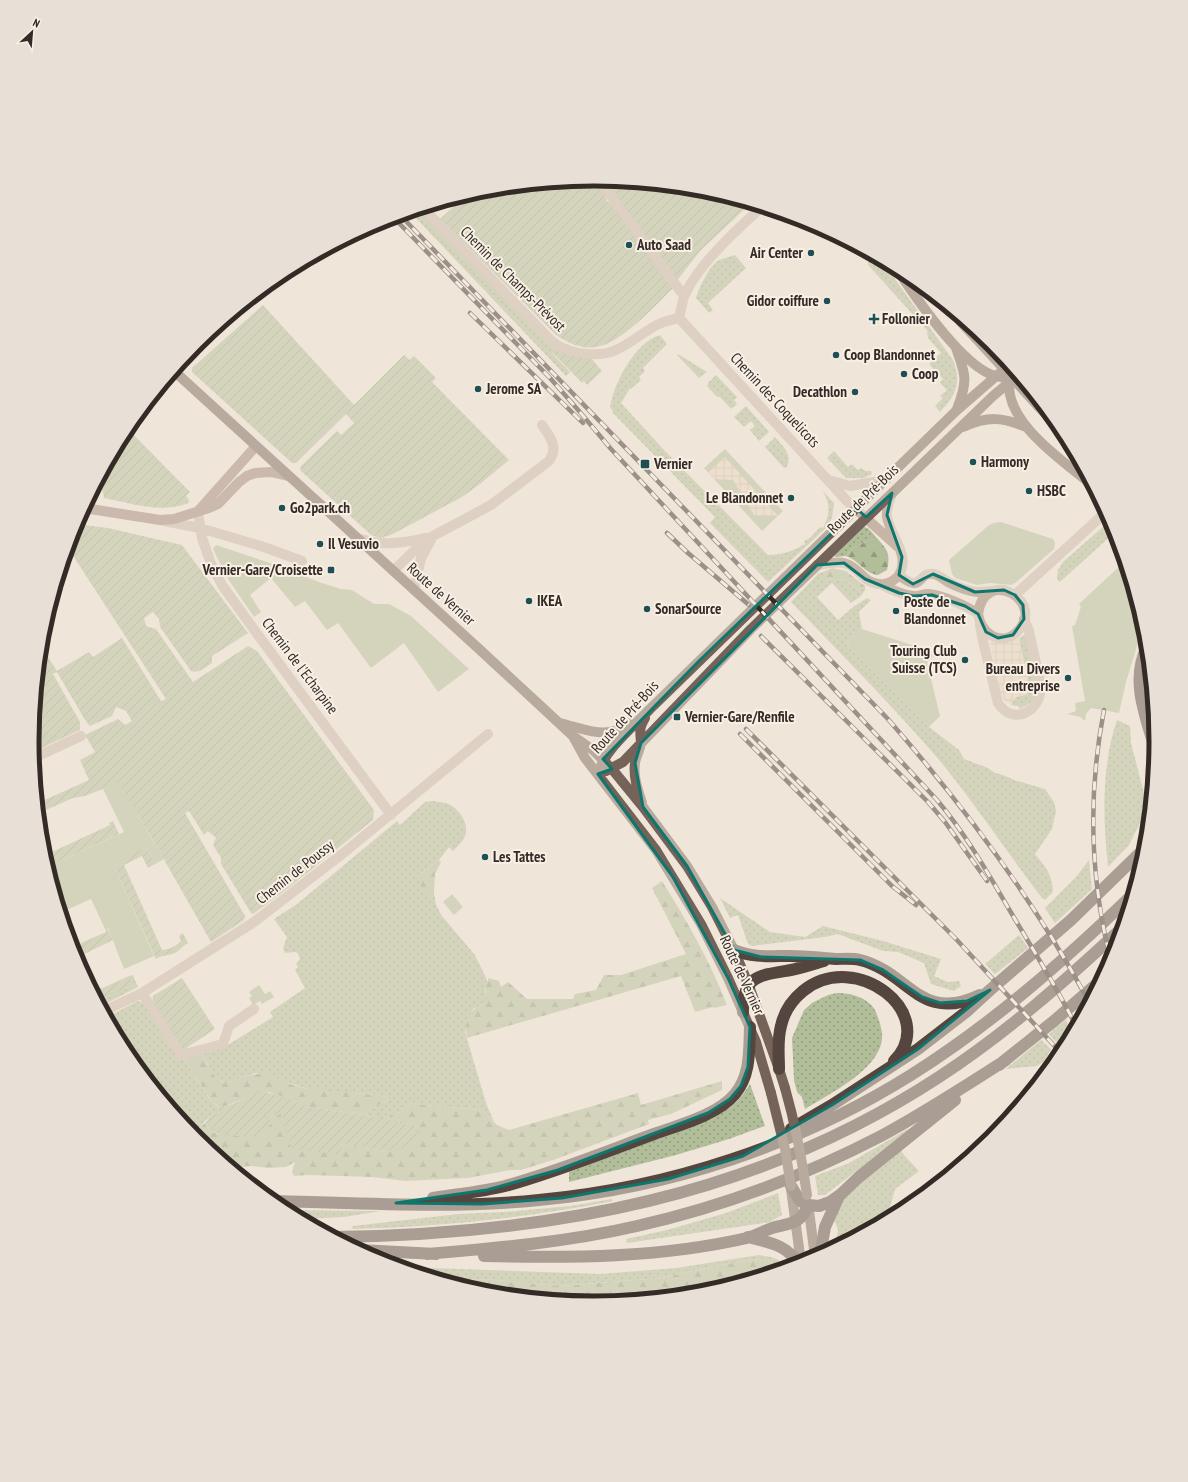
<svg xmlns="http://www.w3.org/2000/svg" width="1188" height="1482" font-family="'PT Sans Narrow',sans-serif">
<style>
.grass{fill:url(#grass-dots)}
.forest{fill:url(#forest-firs)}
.park{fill:#b2be9a}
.garden{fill:url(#garden-furrows)}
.plaza{fill:url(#plaza-grid)}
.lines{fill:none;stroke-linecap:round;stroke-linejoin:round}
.street{stroke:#c7b5a6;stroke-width:10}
.secondary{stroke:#9b8477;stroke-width:10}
.primary{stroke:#756258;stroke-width:10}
.highway{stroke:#54453e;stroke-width:12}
.rail-casing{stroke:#342b26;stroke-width:4.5}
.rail{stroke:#f8efe5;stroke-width:3;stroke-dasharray:9;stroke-linecap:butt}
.primary-bridge{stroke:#756258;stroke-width:10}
.marked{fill:none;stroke:#0f766e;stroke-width:3;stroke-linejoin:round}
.poi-dot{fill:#1e5053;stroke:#f8efe5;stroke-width:1.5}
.labels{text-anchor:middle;stroke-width:4;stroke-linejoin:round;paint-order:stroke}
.poi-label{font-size:15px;font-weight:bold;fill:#342b26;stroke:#f8efe5;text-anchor:start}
.street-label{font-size:15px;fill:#342b26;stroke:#f8efe5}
.rim{fill:none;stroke:#342b26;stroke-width:5}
</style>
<defs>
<pattern id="grass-dots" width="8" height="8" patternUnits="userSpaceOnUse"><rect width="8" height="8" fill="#b2be9a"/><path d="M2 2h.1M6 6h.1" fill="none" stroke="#929b7d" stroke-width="1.8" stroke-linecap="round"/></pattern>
<pattern id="forest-firs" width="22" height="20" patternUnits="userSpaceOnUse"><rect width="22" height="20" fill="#b2be9a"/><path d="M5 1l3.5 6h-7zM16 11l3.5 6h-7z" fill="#929b7d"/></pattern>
<pattern id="garden-furrows" width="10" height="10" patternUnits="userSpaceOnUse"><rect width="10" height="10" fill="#b2be9a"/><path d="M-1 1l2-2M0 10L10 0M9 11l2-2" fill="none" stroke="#929b7d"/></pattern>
<pattern id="plaza-grid" width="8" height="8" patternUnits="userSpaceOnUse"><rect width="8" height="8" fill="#e8d6c0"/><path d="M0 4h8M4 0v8" fill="none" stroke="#c8b8a5"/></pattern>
</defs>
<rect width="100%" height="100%" fill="#f0e5d9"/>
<path class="grass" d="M419,210L555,349L552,353L570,372L566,376L410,212Z
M868,253L882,261L953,360C962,382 956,396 940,412L935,406L943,398L940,396L947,390L940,383L943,379L929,364L941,353L928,338L927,330L868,265Z
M735,255L746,268L708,303L713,310L709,313L696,298C699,288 709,266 719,260C724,258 730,257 735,255Z
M660,335L667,344L643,368L645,371L639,377L641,380L631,389L630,388L621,403L664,450L768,555C782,555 793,551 805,544L804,541L810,538L820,527L823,528C830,514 831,504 822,490L834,503L832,518L826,528L768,582L710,523L715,517L612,412L613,411L610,407C614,383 635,342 660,335Z
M678,354L707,372L699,378L677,355Z
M716,375L737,397L734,400L737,404L731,409L720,397H717L707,386L708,383Z
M746,406L769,432L759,441L750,430L755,426L751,421L744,427L734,417Z
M775,437C784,448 792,453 787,467L784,468L765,447Z
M834,451L848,467L852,464L858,470L861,468L865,471H871L872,474L864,478H846L827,458Z
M1104,526H1107L1114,533L1060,582L1057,579L1058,570L1063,562Z
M864,527L868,528L876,537L853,548L846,556L836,557L834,556Z
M823,572L827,580C843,577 846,580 859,590L865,586V590L861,596L851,603L832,583L817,597L838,620L853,607L867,598L871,600L859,612L862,629L846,644L929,727L959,750L964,759L988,768L995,773L1003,775L1014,780L1045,789L1054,802L1056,811L1052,829L1035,854C1046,867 1052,874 1053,892L1045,900L1041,897C1007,852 976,805 940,761C893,706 841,654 791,602L819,573Z
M1025,634L1037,689C1035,700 1030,705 1019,709V706L1011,705L1016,697L1027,694L1030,690L1019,639Z
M1117,720L1130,726L1131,743L1145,797L1142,819L1129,845L1108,867C1103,820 1101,766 1117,720Z
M433,801C437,802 442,802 446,803C458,807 470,823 465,836C463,842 457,847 453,851L449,847L439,860L417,876L429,897L434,893L436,905L442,916L475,955L487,980L485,992L487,997L486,1002L484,1004L473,1009L465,1032L486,1103L494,1122L482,1110L424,1105L412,1102L401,1112L390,1115L387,1121L364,1115L376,1106L388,1101L387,1097L369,1094L346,1093L308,1089L257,1073L244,1076L227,1083L218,1079L212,1073L202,1052L226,1046L273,1017L270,1012L305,988L295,970L298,967L296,964L300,959L298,953L295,952L285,953L283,948L287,937L274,919L297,904L397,821L400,825L425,802Z
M1089,860L1092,889L1055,923L1045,908L1076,877Z
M720,898L770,932L805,937L823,926L883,941L941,959L934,976L948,982L959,981L961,986L954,991L931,984L924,963L898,952L883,951L838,934L825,937L752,946L748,944L738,915L730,918Z
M1019,935L1028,948L995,974L985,964Z
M133,975L138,987L101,1006L99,1001L134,985L129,976Z
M837,993C851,993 870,998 876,1012C879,1020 883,1031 882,1039C879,1070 829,1094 805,1109L802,1097L797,1092L794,1080L792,1038L804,1010L812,1003L828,995Z
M138,1001L143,1003L181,1055L209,1098L212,1102L217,1106L219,1112L210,1116L193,1134L127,1053L107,1017Z
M1066,1019L1071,1034L1063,1050L1049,1034Z
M1041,1040L1051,1049L1045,1061L1037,1066L1006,1069Z
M750,1084L765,1126L729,1139L676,1155L569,1182V1172L711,1119C732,1107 737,1104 750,1084Z
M908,1129L909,1131L825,1195H818L815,1176L849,1163Z
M901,1150L904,1155L919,1171L895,1189L887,1219L845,1241L836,1240L838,1230L835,1222L831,1221L843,1200L852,1189Z
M778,1193L782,1215L770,1222L627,1243L626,1239L667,1230L726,1213Z
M612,1199L613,1201C526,1218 439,1227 352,1229L353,1226L458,1214L504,1212L570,1206Z
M285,1210L381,1211L344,1217L304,1219Z
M759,1255L771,1257L779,1260L778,1263L759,1259L720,1265L661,1278L558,1286L496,1280L437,1278L402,1267L600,1274L676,1268Z"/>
<path class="forest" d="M876,537C887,550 891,552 887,570L878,575C864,573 860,561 846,556L853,548Z
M832,568L846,571L865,586L859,590C846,580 843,577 827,580L823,572Z
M439,860L441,862L435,874L434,893L429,897L426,895L417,876Z
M662,881C687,921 710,961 727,1005L714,1008L713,1007L695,1012L681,976L467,1038C465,1029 466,1014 475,1009C478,1006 483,1006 485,1002C488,997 483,987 489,978L499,981L501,987L508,982L527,999H573L575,994L596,990L604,975H621L686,954L652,888Z
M202,1052C208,1065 212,1079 227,1083L244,1076L264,1073L272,1075L290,1084L308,1089L376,1095L387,1097L388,1101L376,1106L364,1115L309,1107L269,1092L258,1093L226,1106L220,1107L212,1102L181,1055Z
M722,1081V1090L671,1114L648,1120L649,1124L556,1159L521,1170H510L468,1178L405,1181L372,1177L308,1175L294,1176L292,1172L295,1162L286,1167L268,1168L252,1166L237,1167L225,1162L193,1134L206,1122C207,1124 208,1128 210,1130C220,1140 256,1128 269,1126L271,1116L281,1114L282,1118L340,1154L343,1144L391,1152L419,1127L387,1121L390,1115L401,1112L412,1102L424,1105L482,1110L497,1125L509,1130L638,1093L641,1105Z
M759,1259L778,1263L775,1271L703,1292L594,1303L484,1292L437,1278L496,1280L559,1286L661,1278L720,1265Z"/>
<path class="park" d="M725,449L783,511L762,531L704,468Z
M1001,522L1053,539L1055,543L1054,549L1015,583L1011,585L990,583L977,585L955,578L952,574L949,560L989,525L994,523Z
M216,545L276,565L319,582L341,589L352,590L374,604H389L411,616L469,669L438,692L404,643L371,668L338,623L327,630L305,601L295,607L271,578L250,595L261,612L254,617L226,576L213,549Z
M1124,562L1143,626L1126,682L1119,713L1091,708L1086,714L1085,721L1080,717L1067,714L1076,711L1075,703L1085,701L1072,626L1075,625L1081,607L1079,604Z
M862,629L937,653L927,662L940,716L929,727L846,644Z
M118,782L164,859L155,864L146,847L125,861L114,866L154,956L124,969L108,928L105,929L91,899L62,912L45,857L46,860L54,864L124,832L103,789Z
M452,894L463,907L454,915L443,902Z
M259,985L265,994L270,991L274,997L262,1004L260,1001L253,1005L249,998L252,996L249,992Z"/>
<path class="garden" d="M594,179L604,192L607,202H612L673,288C659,302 646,316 631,328C604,350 586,355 556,335L440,219L467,195L485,190Z
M603,180L704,190L750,204L700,251L676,282Z
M263,305L354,405L404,355L410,360L414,356L436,378L432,382L509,460L480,484L462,497L391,535L380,538L371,535L301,471L300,467L337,431L341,435L354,423L346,414L296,463H292L192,372V368Z
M555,349L568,354L592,359L602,371L587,385L584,381L582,383L552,352Z
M127,428L190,492L186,496L189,500L188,503C161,514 131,503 104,498L103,492L100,488L93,492L91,496Z
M76,524L108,528L182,545L248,633L212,656V663C206,667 199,674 191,671L160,627L159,619L153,612L144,618L146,626L156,629L193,682L248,646L257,651L374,810L373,820L287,889L253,914L251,913L221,864V858L213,845L216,838L208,831L204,835L189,811L185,813L245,916L244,920L211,942L150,835L118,783L85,796L73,798L39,813L38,803L89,780L80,760L95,752L85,735L118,719L125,725L132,721L126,711L116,707L112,716L90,726L85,720L57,672L53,674L80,722V730L33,752L32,741L41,646L57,671L89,652L93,657L122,638L161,701L166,699L68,548Z
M113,821L119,834L54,864L46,860L43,850L42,843L50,853L110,825L109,823Z
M146,847L155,864L148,868L142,856L124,865L162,950C170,949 175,947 181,941L179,936L183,933L188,943C182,946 178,953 172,954C165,956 163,955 156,959L114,866L125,861L126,858Z
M107,928L113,940L76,958L72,947L106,932L105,929Z
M129,976L134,985L99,1001L94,992Z
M182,978L215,1029L182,1051L152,1004L153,996Z
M265,1092L282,1096L309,1107L364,1115L419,1127V1137L412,1144L391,1152L343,1144L340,1155L291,1148L281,1114L271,1116L269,1126L261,1137C251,1137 216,1136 210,1130C208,1128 207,1124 206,1122L210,1116L219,1112L217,1106C232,1110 249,1092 265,1092Z"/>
<path class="plaza" d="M725,457L778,516L777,517L775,516L754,515L733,480L714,479L708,473Z
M1018,637L1030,690L1027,694L1016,697L1011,705L1004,700L1000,693L990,643L993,641Z"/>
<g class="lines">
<path class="street" d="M599,180L684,296
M423,208L541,330C546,335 551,341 557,345C573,354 599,358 616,350C632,343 645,330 661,323C667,321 673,319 679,318
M679,318L847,501L898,547
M679,318C681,311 682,303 684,297C696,267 738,228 762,207
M829,480L850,486L886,480
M198,512L202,538L211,564L222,585L258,635L391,815
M164,521L200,528L264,547L302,561
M357,538C385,547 399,543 427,538
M817,565C825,564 836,561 844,563C861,567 863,586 884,584C890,583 895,580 899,575C911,556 890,535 887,517C886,508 890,500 892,493
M393,571L419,546L433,536L491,505L549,461C559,448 550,436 542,425
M899,575C923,595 917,571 934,574C940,575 945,581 950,583C958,587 969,591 977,592C982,592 988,591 993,591
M880,584C890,589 901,595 913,596C918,597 923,594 928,594C942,595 967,606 978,614C981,632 999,647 1016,633C1049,603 985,564 978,614
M414,590L421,558L431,540
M1015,595L1106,512
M980,625L983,641L998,703C1013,726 1041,712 1041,686L1029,631L1024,619
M34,758L81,736
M142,993L181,1055L223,1044L229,1026L254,1009
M104,1011L142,993L254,922L346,851L488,734"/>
<path class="secondary" d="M84,508L160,520L174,519L209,508L218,504L239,482L247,476L255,473L271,472L288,476
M199,510L256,446"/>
<path class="primary" d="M896,268C914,295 967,375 1001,377
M949,308L961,322
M956,348C966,375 968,381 957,409
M174,371L478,648L573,736L593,750L612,769L643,807L687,866L712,907L734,950L749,986L779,1069L785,1088
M1010,378C1001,420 1063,461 1091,484
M1038,406L1063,432
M963,427C988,416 1002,417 1026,427
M560,723C588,730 607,741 632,722
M574,738L585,758L656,850L701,924L728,978L756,1042L771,1093
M606,771L623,762L751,629L993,396L1018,375
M598,774C604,750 633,727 650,709L956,411L1009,365
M642,803C638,790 633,777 635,763C636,756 641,748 641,742C640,731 639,728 645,718
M791,1189L801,1263
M808,1203L815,1257"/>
<path class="highway" d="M1147,647C1130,680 1146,717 1155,749
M734,950C753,958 770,956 790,956C806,956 821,958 836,959C844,959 852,958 860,960C909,972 920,1024 980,995
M743,1012C742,975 761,975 791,970C802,968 813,964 824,961
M999,1065L1054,1021L1100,981
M779,1069C779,1055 777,1040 781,1026C784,1012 792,1000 803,991C856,948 940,1014 894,1061
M791,1129L832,1105L918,1049L966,1012L990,990L1071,920L1146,847
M791,1186L800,1201L808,1205L819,1206L830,1202L840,1195L859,1177L955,1100
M433,1198C457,1194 481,1192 505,1186C556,1172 605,1152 654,1134C679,1125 718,1115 735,1094C751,1075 749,1050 750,1027
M272,1201C360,1203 451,1209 539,1200C670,1188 799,1145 911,1075C992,1024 1064,961 1132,895
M335,1237C550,1234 756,1197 939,1077C1005,1034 1064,982 1121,929
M748,1237C770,1243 785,1244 798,1263
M360,1250L436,1254
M427,1254C498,1248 568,1242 637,1226C722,1207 804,1176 881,1136C924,1113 965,1086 1006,1060
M820,1255L825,1227L839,1196
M484,1256C573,1258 659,1258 747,1238C755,1236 764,1231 772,1228C789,1223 801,1225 808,1205"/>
<g class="rail-casing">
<path id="rail" d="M400,215L887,718C964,806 1033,898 1089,1002
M393,217L550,378L579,411L611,449L937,800C964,832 985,868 1006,904C1030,945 1055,984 1076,1026
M470,313L583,423
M667,533L688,553L749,605
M761,636L928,802L945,822L987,881
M1104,710C1088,793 1090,879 1111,961
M746,729L956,939L1061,1053
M740,734L892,886L916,905"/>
</g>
<use href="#rail" class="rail"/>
<path class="primary-bridge" d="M961,322L1038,406
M785,1088C795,1123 802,1159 807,1195
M771,1093L785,1149L791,1186"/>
</g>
<path d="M0 0H1188V1482H0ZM892,493L887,515L902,557L899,575L913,584L933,574L975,592L1004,590L1015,595L1023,605L1024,619L1013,635L998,638L986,632L978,614L965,606L932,595L913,596L899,593L865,579L844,563L817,565L641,743L635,763L643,807L687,866L734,950L761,957L860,960L883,970L922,997L940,1003L967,1001L990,990L918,1049L832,1105L743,1156L668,1179L562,1198L482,1204L396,1203L487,1190L558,1170L708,1113L730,1099L741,1086L748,1067L750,1027L728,978L673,877L598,774L612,769L603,759L608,754L700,660L857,509L866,517Z" fill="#f0e5d9" fill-opacity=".55" fill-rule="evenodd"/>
<path class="marked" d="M892,493L887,515L902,557L899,575L913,584L933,574L975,592L1004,590L1015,595L1023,605L1024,619L1013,635L998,638L986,632L978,614L965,606L932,595L913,596L899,593L865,579L844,563L817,565L641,743L635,763L643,807L687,866L734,950L761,957L860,960L883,970L922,997L940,1003L967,1001L990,990L918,1049L832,1105L743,1156L668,1179L562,1198L482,1204L396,1203L487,1190L558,1170L708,1113L730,1099L741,1086L748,1067L750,1027L728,978L673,877L598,774L612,769L603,759L608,754L700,660L857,509L866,517Z"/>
<g class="poi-dot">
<circle cx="629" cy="245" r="4"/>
<circle cx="811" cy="253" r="4"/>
<circle cx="827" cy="301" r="4"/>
<path d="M872 313h4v4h4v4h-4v4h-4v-4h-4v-4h4z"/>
<circle cx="836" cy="355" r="4"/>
<circle cx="904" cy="374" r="4"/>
<circle cx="478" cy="389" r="4"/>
<circle cx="855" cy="392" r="4"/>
<circle cx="973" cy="462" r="4"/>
<rect x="640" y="459" width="10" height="10" rx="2"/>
<circle cx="1029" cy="491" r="4"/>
<circle cx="791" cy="498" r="4"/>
<circle cx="282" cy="508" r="4"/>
<circle cx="320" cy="544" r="4"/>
<rect x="327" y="566" width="8" height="8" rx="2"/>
<circle cx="529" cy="601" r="4"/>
<circle cx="647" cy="609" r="4"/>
<circle cx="896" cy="611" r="4"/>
<circle cx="965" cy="660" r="4"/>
<circle cx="1068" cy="678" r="4"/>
<rect x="673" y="713" width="8" height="8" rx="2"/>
<circle cx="485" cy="857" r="4"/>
</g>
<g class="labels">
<g class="poi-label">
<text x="637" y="250">Auto Saad</text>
<text x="803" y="258" text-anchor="end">Air Center</text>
<text x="819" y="306" text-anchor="end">Gidor coiffure</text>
<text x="882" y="324">Follonier</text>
<text x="844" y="360">Coop Blandonnet</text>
<text x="912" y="379">Coop</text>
<text x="486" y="394">Jerome SA</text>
<text x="847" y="397" text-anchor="end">Decathlon</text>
<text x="981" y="467">Harmony</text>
<text x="654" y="469">Vernier</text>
<text x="1037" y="496">HSBC</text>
<text x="783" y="503" text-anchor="end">Le Blandonnet</text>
<text x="290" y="513">Go2park.ch</text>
<text x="328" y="549">Il Vesuvio</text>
<text x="323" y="575" text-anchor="end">Vernier-Gare/Croisette</text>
<text x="537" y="606">IKEA</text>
<text x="904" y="607">Poste de<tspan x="904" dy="17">Blandonnet</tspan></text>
<text x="655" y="614">SonarSource</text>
<text x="957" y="656" text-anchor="end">Touring Club<tspan x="957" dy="17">Suisse (TCS)</tspan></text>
<text x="1060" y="674" text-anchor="end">Bureau Divers<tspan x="1060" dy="17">entreprise</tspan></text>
<text x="685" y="722">Vernier-Gare/Renfile</text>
<text x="493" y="862">Les Tattes</text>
</g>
<g class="street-label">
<text transform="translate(513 279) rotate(45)" y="5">Chemin de Champs-Prévost</text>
<text transform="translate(775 400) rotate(47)" y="5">Chemin des Coquelicots</text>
<text transform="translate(863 499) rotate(-44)" y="5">Route de Pré-Bois</text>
<text transform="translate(441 594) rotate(42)" y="5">Route de Vernier</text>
<text transform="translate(300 666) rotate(53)" y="5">Chemin de l'Echarpine</text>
<text transform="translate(625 717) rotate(-48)" y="5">Route de Pré-Bois</text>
<text transform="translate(295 872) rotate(-38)" y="5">Chemin de Poussy</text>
<text transform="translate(742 975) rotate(65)" y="5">Route de Vernier</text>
</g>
</g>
<path d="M0 0H1188V1482H0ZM39 741a555 555 0 1 1 1110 0a555 555 0 1 1-1110 0Z" fill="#e8dfd6" fill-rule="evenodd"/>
<path class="rim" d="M39 741a555 555 0 1 1 1110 0a555 555 0 1 1-1110 0Z"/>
<g transform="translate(32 32) rotate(26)" stroke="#f8efe5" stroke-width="3" paint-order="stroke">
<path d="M0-3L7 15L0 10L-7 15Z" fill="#342b26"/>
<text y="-6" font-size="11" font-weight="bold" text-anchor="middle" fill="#342b26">N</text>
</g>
</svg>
